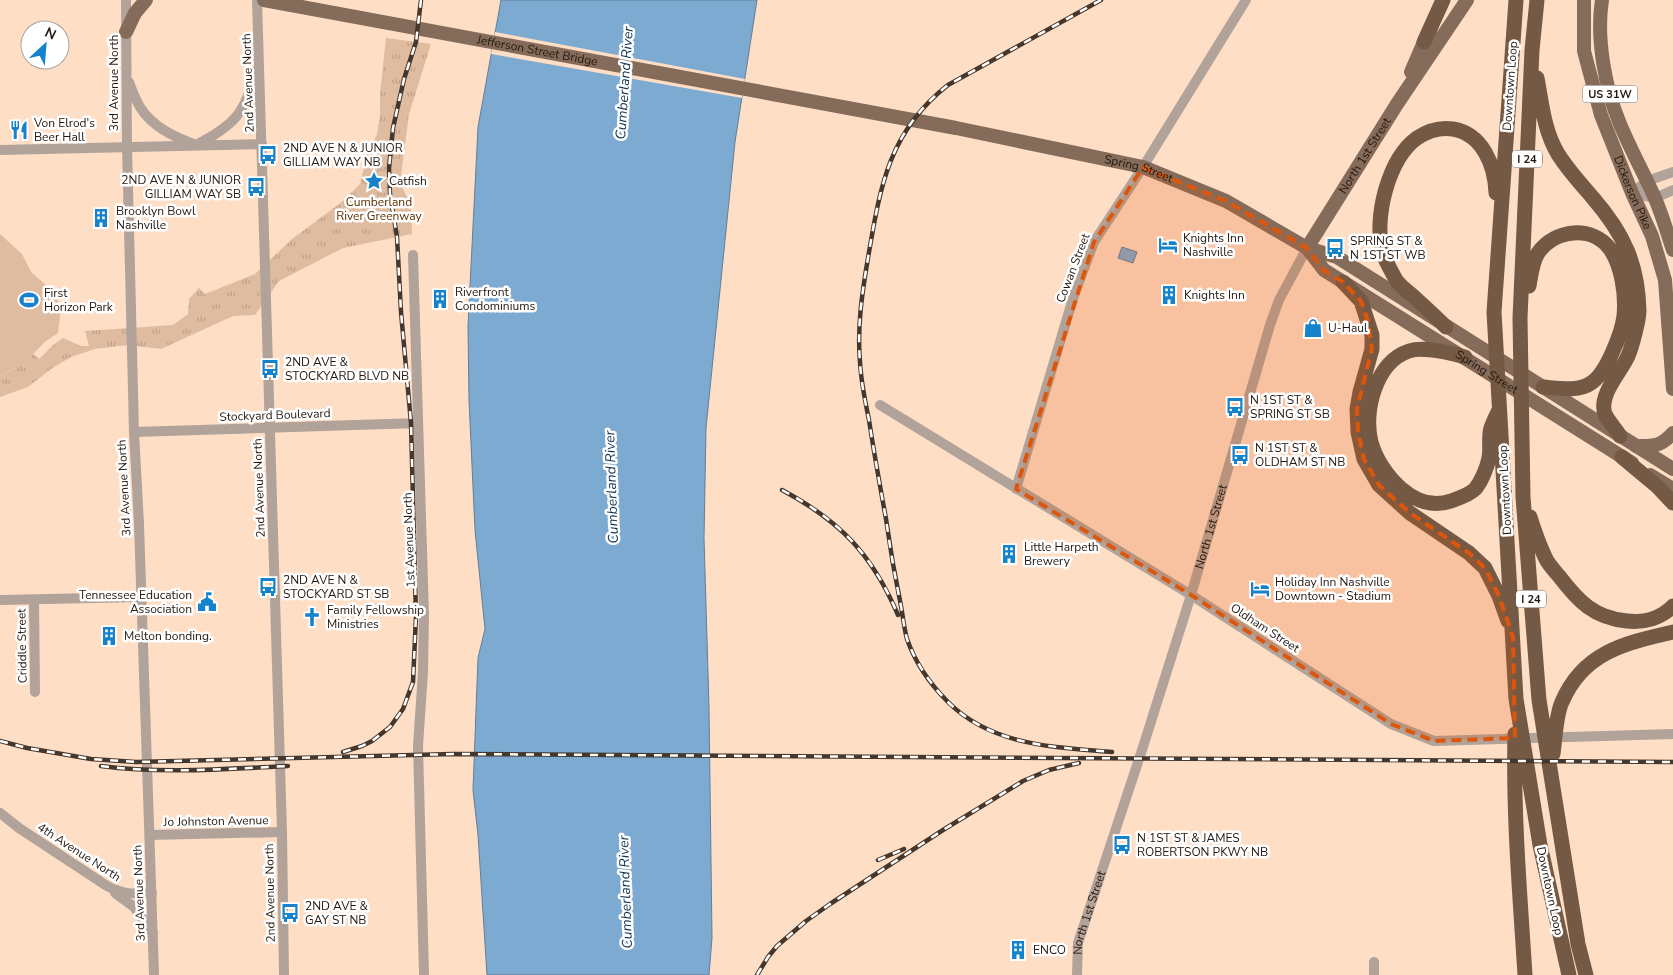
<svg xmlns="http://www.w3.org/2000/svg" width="1673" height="975" font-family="'Nunito Sans',sans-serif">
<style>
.park{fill:url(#park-tufts)}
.garden{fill:#dfbba0}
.water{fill:#7daad1;stroke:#627e97}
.pier{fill:#ffdec6}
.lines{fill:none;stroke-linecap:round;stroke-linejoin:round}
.minor{stroke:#b1a399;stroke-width:10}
.major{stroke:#856c5a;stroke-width:14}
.highway{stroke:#745944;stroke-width:15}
.rail-casing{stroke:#45372b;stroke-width:4.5}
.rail{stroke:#fff;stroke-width:2.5;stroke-dasharray:8;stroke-linecap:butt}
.marked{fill:#de560c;fill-opacity:0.2;stroke:#de560c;stroke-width:4;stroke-dasharray:10 6;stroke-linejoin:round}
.labels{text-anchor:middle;stroke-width:5;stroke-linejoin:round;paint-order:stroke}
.shield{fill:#fff;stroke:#655d57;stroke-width:1}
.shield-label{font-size:11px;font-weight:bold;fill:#23180f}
.street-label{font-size:12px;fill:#23180f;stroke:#fff}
.poi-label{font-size:12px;fill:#23180f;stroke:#fff;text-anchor:start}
.park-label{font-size:12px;fill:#5d3002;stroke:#fff}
.water-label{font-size:14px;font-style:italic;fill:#10334e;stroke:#fff}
</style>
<defs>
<pattern id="park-tufts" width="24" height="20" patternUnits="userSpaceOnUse" patternTransform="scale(1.25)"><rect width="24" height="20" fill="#dfbba0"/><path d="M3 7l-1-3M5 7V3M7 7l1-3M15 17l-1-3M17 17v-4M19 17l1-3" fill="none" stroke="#bfa089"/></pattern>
</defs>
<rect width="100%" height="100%" fill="#ffdec6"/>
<path class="park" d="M386,38L431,44L409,114L401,175L403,189L411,206L412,234L343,248L279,281L255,315L233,316L161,349L128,345L95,349L71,357L51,369L28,387L0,397V376L15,368L34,354L39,359L52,346L63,338L81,346H89L85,331L173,325L188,314L189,299L199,288L205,294L255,274L292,239L343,201L360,184L367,154L377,134L380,115V94Z"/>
<path class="garden" d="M0,234L22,254L31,272L54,292L61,309L58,333L46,341L25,362L0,376Z"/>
<path class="water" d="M501,0H757L735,142L706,428L704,538L709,707L712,938L709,975H487L478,835L473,790L478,658L485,629L475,530L469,400L468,326L478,127Z
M1122,247L1137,252L1133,263L1118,258Z"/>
<path class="pier" d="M495,32L745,79L742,98L491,54Z"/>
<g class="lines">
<g class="minor">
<path d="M126,0L127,147L134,432L139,524L154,975"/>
<path d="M257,0L282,832L284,975"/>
<path d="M129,82C132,90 135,99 140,107C153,128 175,137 196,145C235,125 245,113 256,71"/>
<path d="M0,150L262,144"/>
<path d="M1632,193L1647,181L1673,172"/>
<path d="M1632,193L1655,198L1673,190"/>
<path d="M413,255L424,615L423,672L418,746L424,975"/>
<path d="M880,405L1191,595L1391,724L1434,741L1673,734"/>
<path d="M134,432L418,423"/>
<path d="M1016,489L1074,295L1094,242L1143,167L1246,0"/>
<path d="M0,600L141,597"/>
<path d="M34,600L35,692"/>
<path d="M0,813L19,828L107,886C124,895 133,894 152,893"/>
<path d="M150,835L282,832"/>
<path d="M115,893L134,907L153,933"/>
<path id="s1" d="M1077,975L1078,943L1143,747L1191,595L1270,325L1279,300L1307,248"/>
<path d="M1374,975V962"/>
</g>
<g class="major">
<path id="s2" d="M264,0L956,128L1143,167L1226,201L1307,248L1337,257L1673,469"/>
<path id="s3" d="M1584,0V51L1601,115L1632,193L1652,236L1665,280L1673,389"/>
<path d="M1602,0C1596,38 1605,88 1620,124C1630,148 1643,172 1654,196C1662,214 1667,232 1673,250"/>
<path d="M126,32L135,13L146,0"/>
<path d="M1411,72L1424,42L1430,32"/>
<path id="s4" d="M1307,248L1324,270L1632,463"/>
<path id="s5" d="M1307,248L1397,104L1467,0"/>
<path d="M1636,446C1654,446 1660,447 1673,433"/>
<path d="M1650,475L1673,489"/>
</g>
<path class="highway" d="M1516,0L1494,312L1516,699L1540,845L1569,975
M1537,0L1532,50L1520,318L1523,497L1539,700L1578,944L1586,975
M1424,42L1443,0
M1537,78C1542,104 1544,131 1558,154C1568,170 1581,184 1593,198C1624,234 1638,264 1639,311C1639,320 1632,347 1628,356C1621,372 1598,395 1605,414C1608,421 1616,429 1620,436
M1343,282L1361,301L1372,335V349L1360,392L1357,409L1358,432L1364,459L1379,485L1410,513L1469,553L1485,568L1499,596L1508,621
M1529,286C1531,275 1532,262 1538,253C1555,229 1592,225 1610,249C1622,266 1626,295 1624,316C1622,333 1606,374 1591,383C1579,392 1557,388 1543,387
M1446,327C1435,316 1424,306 1413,296C1407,291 1400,286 1396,280C1392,272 1385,261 1383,253C1373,219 1388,159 1417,138C1429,130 1440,127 1453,129C1483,134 1495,166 1496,193
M1465,357C1450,353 1424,346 1409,351C1376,362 1363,411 1371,442C1380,474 1415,514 1451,501C1459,498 1469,495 1475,489C1481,482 1487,468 1489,458C1491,448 1488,437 1491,428C1493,422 1496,416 1499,410
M1622,457L1658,487L1673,503
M1530,517C1534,530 1539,544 1545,557C1548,564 1554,570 1559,576C1578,601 1594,618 1627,621C1644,623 1661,618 1673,606
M1515,734C1513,815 1520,895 1525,975
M1553,754C1555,740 1556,714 1562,702C1583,652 1625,643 1673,632"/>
<g class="rail-casing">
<path id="rail" d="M1101,0L948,85C888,132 880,188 868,258C862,293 857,327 860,362C861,382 865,401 869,420C874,453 880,486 886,519C890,548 895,577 901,606C903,617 904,628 907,639C915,662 931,685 948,702C992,746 1054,747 1112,752
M782,490C840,521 872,554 898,615
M0,741L27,748L91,759L136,762L453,754L1673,762
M343,752L362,746L372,741L390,727L403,709L413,682L416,616L411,423L401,312L397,237L390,194L389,168L393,128L404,79L416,42L421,0
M101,766C163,774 225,769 288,766
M878,860L904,849
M757,975L768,957L777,946L806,921L830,904L943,830L1023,781L1049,770L1079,763"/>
</g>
<use href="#rail" class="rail"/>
</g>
<path class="marked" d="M1143,167L1226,201L1307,248L1324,270L1343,282L1361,301L1368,321L1372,349L1357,409L1358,432L1364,459L1379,485L1410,513L1469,553L1485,568L1499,596L1513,637L1515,738L1434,741L1391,724L1191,595L1016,489L1094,242Z"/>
<defs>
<g id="restaurant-bare" transform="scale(1.5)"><path d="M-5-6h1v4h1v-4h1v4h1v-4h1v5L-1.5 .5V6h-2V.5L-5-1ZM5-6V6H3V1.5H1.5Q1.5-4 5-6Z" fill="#1582cc" stroke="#fff" stroke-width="2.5" paint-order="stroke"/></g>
<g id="bus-bare" transform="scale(1.5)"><path d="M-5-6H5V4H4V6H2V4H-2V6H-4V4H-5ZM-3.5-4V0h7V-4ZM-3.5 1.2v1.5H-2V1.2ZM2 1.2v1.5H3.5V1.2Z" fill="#1582cc" stroke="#fff" stroke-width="2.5" paint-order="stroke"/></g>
<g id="sight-bare" transform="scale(1.5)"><path d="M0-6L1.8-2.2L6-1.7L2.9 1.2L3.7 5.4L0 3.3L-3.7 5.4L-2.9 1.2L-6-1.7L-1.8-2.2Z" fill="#1582cc" stroke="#fff" stroke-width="2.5" paint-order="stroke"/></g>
<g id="building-bare" transform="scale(1.5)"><path d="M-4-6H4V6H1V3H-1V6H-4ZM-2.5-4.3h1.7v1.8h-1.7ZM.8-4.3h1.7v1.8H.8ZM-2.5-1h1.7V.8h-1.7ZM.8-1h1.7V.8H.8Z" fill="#1582cc" stroke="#fff" stroke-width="2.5" paint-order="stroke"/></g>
<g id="hotel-bare" transform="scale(1.5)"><path d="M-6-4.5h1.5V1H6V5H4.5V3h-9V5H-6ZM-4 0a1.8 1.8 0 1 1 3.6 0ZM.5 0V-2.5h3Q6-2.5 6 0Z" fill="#1582cc" stroke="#fff" stroke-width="2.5" paint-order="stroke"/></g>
<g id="stadium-bare" transform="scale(1.5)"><path d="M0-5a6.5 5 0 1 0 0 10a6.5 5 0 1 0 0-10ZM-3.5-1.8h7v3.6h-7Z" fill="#1582cc" stroke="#fff" stroke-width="2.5" paint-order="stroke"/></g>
<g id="shop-bare" transform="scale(1.5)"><path d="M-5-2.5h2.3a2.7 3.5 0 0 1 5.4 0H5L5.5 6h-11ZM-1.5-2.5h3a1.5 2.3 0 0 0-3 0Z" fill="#1582cc" stroke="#fff" stroke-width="2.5" paint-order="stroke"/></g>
<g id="civic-bare" transform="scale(1.5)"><path d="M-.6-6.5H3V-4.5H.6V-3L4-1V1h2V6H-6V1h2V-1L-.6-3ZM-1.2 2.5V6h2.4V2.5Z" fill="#1582cc" stroke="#fff" stroke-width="2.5" paint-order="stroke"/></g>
<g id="church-bare" transform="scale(1.5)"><path d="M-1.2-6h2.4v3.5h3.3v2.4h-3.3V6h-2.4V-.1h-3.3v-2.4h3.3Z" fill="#1582cc" stroke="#fff" stroke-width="2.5" paint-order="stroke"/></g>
</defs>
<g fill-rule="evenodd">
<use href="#restaurant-bare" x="19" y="130"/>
<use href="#bus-bare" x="268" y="155"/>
<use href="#sight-bare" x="374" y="181"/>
<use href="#bus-bare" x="256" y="187"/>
<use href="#building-bare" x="101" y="218"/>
<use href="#hotel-bare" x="1168" y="245"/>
<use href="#bus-bare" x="1335" y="248"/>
<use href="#building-bare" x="1169" y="295"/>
<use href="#building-bare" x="440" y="299"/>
<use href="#stadium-bare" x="29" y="300"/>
<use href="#shop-bare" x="1313" y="328"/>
<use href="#bus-bare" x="270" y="369"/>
<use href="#bus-bare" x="1235" y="407"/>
<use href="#bus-bare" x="1240" y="455"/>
<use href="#building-bare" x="1009" y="554"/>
<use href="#bus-bare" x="268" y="587"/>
<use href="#hotel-bare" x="1260" y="589"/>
<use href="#civic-bare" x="207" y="602"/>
<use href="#church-bare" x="312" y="617"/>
<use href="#building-bare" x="109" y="636"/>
<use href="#bus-bare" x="1122" y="845"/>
<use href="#bus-bare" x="290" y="913"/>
<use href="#building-bare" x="1018" y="950"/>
</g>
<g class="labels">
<g class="shield">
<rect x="1582.5" y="85.5" width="55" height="17" rx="4"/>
<rect x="1512" y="150.5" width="30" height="17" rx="4"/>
<rect x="1516" y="590.5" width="30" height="17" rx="4"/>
</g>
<g class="shield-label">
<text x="1610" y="98">US 31W</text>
<text x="1527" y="163">I 24</text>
<text x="1531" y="603">I 24</text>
</g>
<g class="street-label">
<text dy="4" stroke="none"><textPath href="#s2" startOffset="278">Jefferson Street Bridge</textPath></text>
<text transform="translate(114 83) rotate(-90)" y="4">3rd Avenue North</text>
<text transform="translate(248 83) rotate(-92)" y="4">2nd Avenue North</text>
<text transform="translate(1510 86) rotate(-86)" y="4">Downtown Loop</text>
<text dy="4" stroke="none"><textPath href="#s5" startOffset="109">North 1st Street</textPath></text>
<text dy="4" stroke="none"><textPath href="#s2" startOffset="891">Spring Street</textPath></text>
<text dy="4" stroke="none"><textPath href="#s3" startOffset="201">Dickerson Pike</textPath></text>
<text transform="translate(1073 268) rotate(-69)" y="4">Cowan Street</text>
<text dy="4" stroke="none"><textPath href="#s4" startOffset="220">Spring Street</textPath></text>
<text transform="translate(275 415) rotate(-2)" y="4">Stockyard Boulevard</text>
<text transform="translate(124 488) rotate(-93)" y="4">3rd Avenue North</text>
<text transform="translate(259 488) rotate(-92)" y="4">2nd Avenue North</text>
<text transform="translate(1505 490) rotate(-93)" y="4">Downtown Loop</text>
<text dy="4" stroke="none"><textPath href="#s1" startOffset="469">North 1st Street</textPath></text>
<text transform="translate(409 540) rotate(-92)" y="4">1st Avenue North</text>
<text transform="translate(1265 628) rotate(33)" y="4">Oldham Street</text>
<text transform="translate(22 646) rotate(-91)" y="4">Criddle Street</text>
<text transform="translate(216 821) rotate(-1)" y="4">Jo Johnston Avenue</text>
<text transform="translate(79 852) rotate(33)" y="4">4th Avenue North</text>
<text transform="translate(1550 891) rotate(78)" y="4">Downtown Loop</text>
<text transform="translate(139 893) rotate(-92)" y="4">3rd Avenue North</text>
<text transform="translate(270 893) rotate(-91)" y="4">2nd Avenue North</text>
<text dy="4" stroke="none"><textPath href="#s1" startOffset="64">North 1st Street</textPath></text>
</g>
<g class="poi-label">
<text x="34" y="127">Von Elrod's<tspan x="34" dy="14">Beer Hall</tspan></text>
<text x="283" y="152">2ND AVE N &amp; JUNIOR<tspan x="283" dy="14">GILLIAM WAY NB</tspan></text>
<text x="241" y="184" text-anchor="end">2ND AVE N &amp; JUNIOR<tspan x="241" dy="14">GILLIAM WAY SB</tspan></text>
<text x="389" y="185">Catfish</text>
<text x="116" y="215">Brooklyn Bowl<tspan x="116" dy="14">Nashville</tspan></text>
<text x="1183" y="242">Knights Inn<tspan x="1183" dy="14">Nashville</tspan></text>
<text x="1350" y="245">SPRING ST &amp;<tspan x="1350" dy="14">N 1ST ST WB</tspan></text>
<text x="455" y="296">Riverfront<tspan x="455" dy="14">Condominiums</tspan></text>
<text x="44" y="297">First<tspan x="44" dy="14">Horizon Park</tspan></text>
<text x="1184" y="299">Knights Inn</text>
<text x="1328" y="332">U-Haul</text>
<text x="285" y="366">2ND AVE &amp;<tspan x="285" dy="14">STOCKYARD BLVD NB</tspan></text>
<text x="1250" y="404">N 1ST ST &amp;<tspan x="1250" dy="14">SPRING ST SB</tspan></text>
<text x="1255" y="452">N 1ST ST &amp;<tspan x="1255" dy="14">OLDHAM ST NB</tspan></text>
<text x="1024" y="551">Little Harpeth<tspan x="1024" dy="14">Brewery</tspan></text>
<text x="283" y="584">2ND AVE N &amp;<tspan x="283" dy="14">STOCKYARD ST SB</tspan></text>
<text x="1275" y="586">Holiday Inn Nashville<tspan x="1275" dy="14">Downtown - Stadium</tspan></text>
<text x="192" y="599" text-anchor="end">Tennessee Education<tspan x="192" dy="14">Association</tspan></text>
<text x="327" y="614">Family Fellowship<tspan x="327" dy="14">Ministries</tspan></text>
<text x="124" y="640">Melton bonding.</text>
<text x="1137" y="842">N 1ST ST &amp; JAMES<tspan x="1137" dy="14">ROBERTSON PKWY NB</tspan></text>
<text x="305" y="910">2ND AVE &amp;<tspan x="305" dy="14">GAY ST NB</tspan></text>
<text x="1033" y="954">ENCO</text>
</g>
<g class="park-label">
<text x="379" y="206">Cumberland<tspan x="379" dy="14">River Greenway</tspan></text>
</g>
<g class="water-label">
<text transform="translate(624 83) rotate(-86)" y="5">Cumberland River</text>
<text transform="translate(611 487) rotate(-92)" y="5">Cumberland River</text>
<text transform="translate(625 892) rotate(-92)" y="5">Cumberland River</text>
</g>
</g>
<g transform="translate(45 45) rotate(26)"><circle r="24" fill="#ffffff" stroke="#a7a39f"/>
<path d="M0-4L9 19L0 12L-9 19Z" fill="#1582cc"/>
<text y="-8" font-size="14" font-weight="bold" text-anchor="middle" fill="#23180f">N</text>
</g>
</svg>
